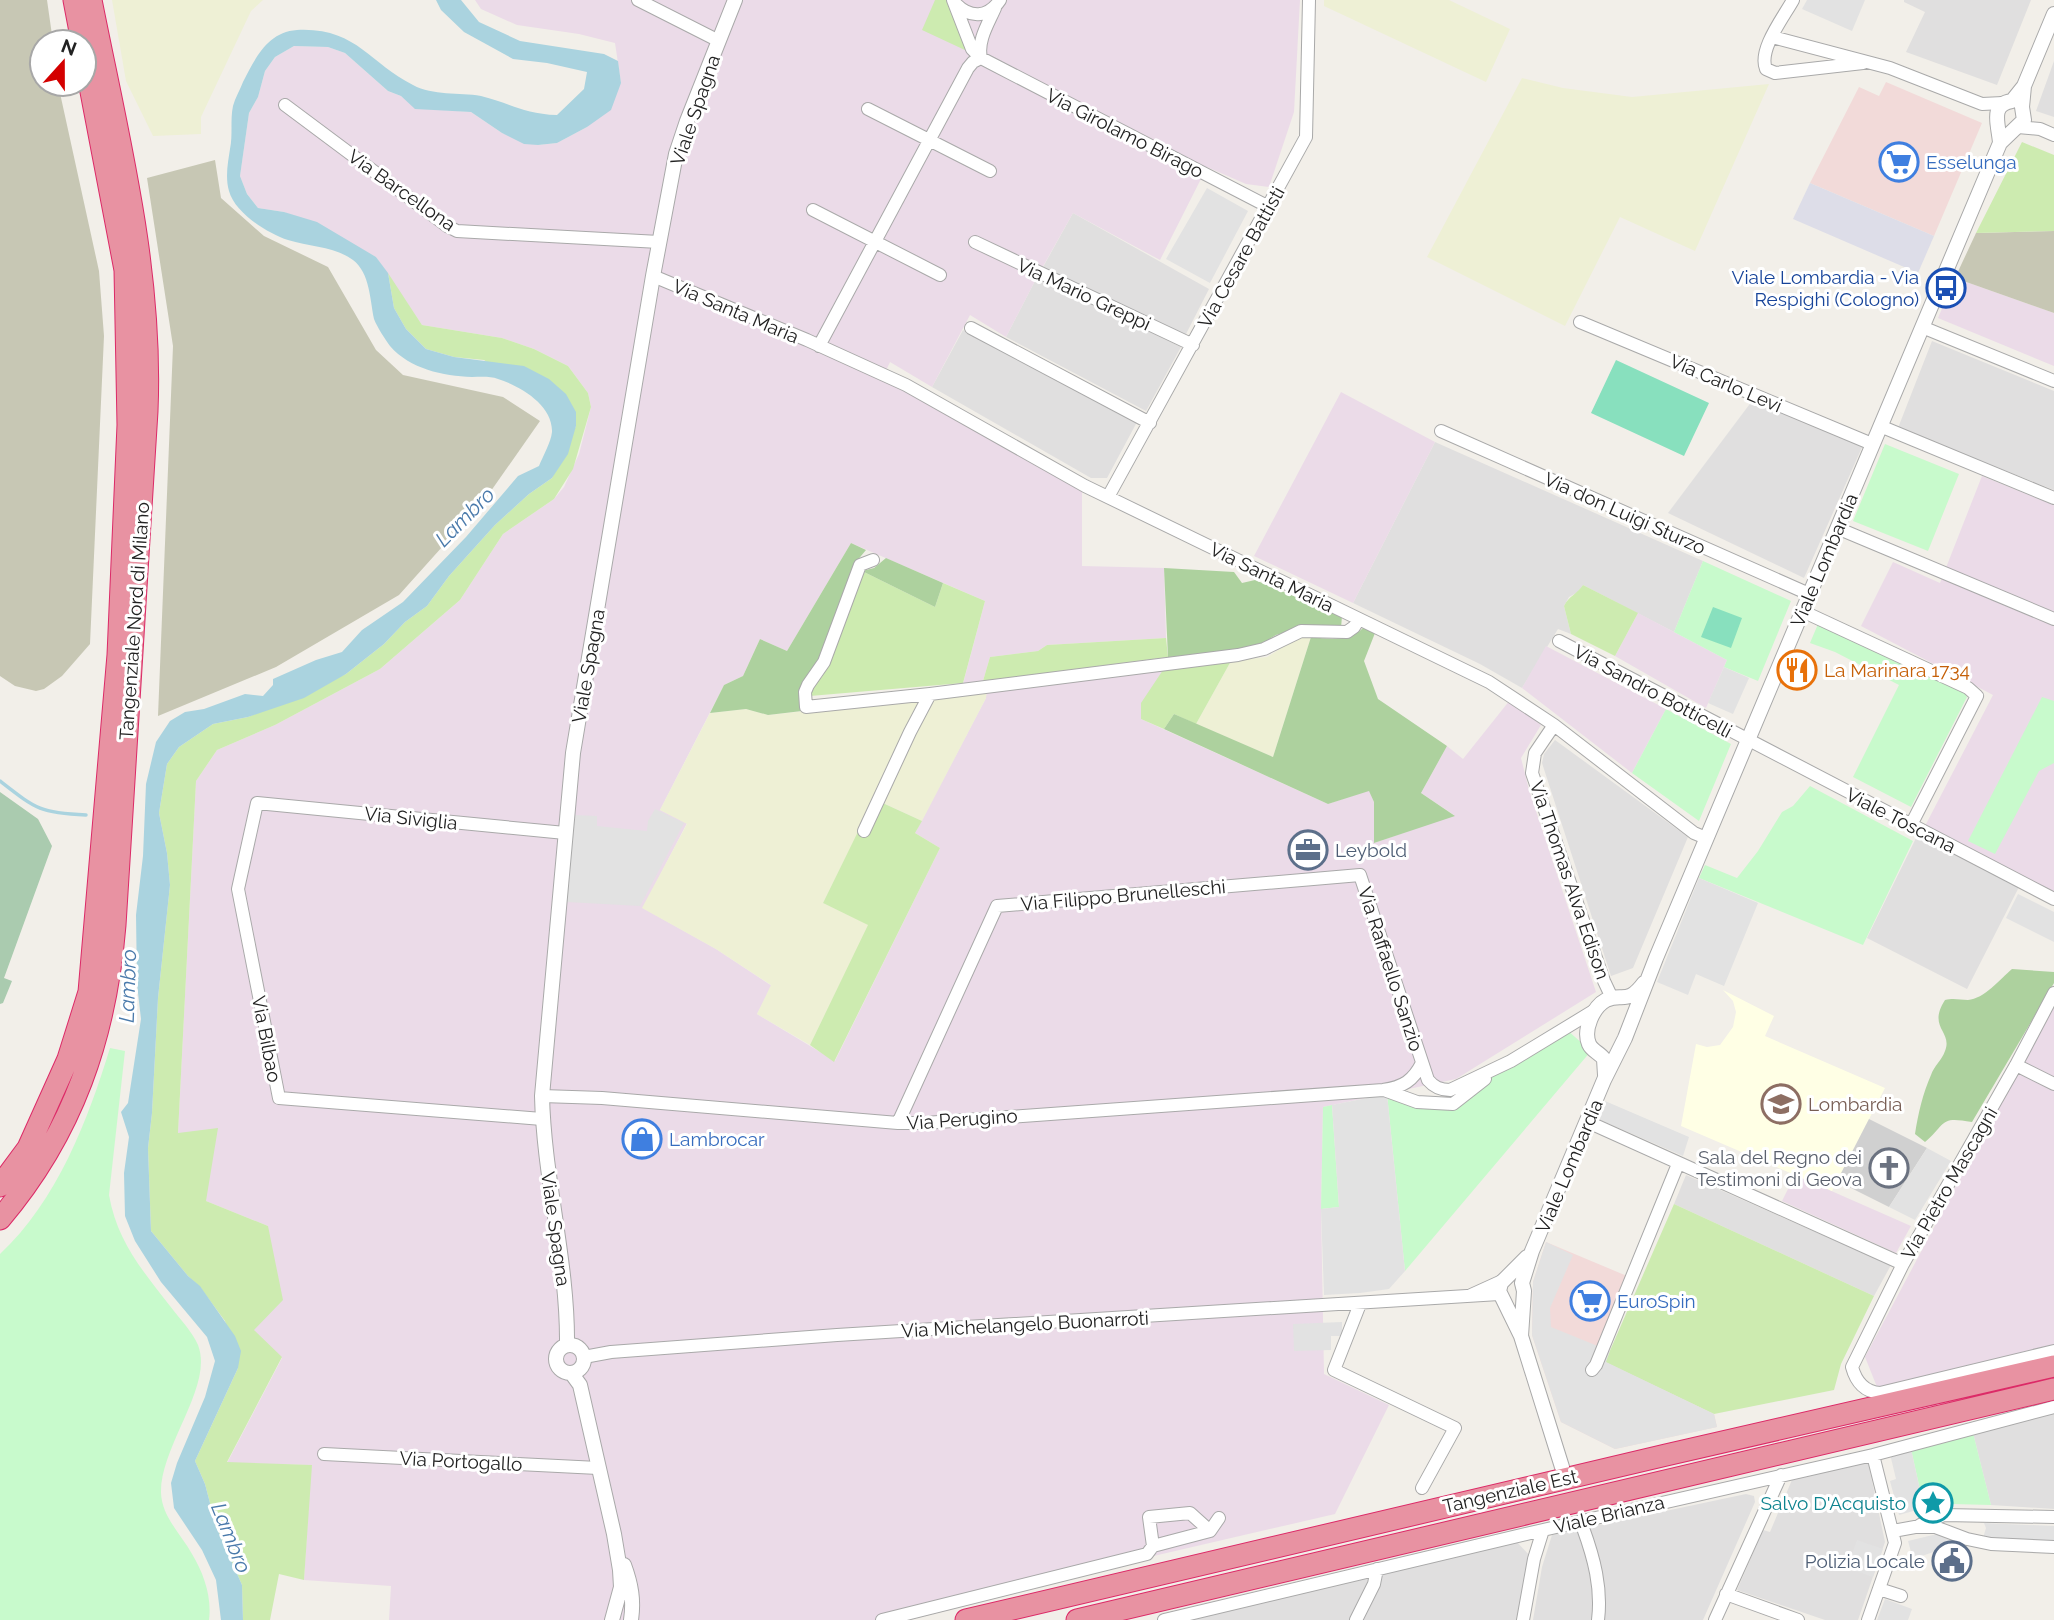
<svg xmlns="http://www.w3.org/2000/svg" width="2054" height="1620" font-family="Raleway,sans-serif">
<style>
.residential{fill:#e0dfdf}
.commercial{fill:#f2dad9}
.industrial{fill:#ebdbe8;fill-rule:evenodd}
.education{fill:#ffffe5}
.religious{fill:#d0d0d0}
.construction{fill:#c7c7b4}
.farmland{fill:#eef0d5}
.grass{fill:#cdebb0}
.forest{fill:#add19e}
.cemetery{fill:#aacbaf}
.park{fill:#c8facc}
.pitch{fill:#88e0be}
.parking{fill:#e2e2e2}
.plaza{fill:#dddde8}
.water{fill:#aad3df}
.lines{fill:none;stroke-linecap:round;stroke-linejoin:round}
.stream{stroke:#aad3df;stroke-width:3.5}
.minor-casing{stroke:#a9a9a9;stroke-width:14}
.tertiary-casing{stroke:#a9a9a9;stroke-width:16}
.motorway-casing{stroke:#dc2a67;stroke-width:23}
.minor{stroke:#fff;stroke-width:12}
.tertiary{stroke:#fff;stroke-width:14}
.motorway{stroke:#e892a2;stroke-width:21}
.labels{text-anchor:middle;stroke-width:6;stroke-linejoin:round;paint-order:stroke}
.street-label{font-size:19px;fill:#222;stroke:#fff}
.shop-label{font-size:19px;fill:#366cbe;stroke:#fff;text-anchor:start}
.transit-label{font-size:19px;fill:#164399;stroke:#fff;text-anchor:end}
.food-label{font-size:19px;fill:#c56008;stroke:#fff;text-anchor:start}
.service-label{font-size:19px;fill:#4e5e75;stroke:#fff;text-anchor:start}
.education-label{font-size:19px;fill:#785e54;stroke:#fff;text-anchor:start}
.worship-label{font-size:19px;fill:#5b616d;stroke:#fff;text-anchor:end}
.culture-label{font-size:19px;fill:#0d838f;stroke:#fff;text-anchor:end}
.water-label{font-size:21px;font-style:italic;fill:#4a7aab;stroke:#fff}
</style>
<rect width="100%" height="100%" fill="#f2efe9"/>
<path class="residential" d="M1904,0H2031L1997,85L1906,52L1925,12L1904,2Z
M2054,61V117L2036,111Z
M1073,213L1209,289L1185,336L1043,267Z
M1037,277L1181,347L1146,411L1006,337Z
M963,330L1137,422L1107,478H1091L932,387Z
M1932,341L2054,391V490L1898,428Z
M1752,401L1863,445L1804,578L1668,513Z
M1435,442L1703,561L1674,632L1583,585L1578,592L1569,597L1564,606L1571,634L1558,629L1522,688L1480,664L1353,603Z
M1555,740L1688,837L1633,968L1611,976L1542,763L1544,754Z
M1918,834L2019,887L1967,989L1867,938Z
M1686,1175L1891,1265L1874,1296L1674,1204Z
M2054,1413V1509L1991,1505L1973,1433Z
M1868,1462L1885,1542L1858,1620H1825L1737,1590L1763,1530L1770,1532L1794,1475Z
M1746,1494L1754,1496L1755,1502L1703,1620H1533L1542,1567L1552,1535Z
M1516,1541L1530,1556L1516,1620H1186Z"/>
<path class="commercial" d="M1886,82L1982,123L1934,236L1810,183L1859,87L1879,96Z
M1546,1242L1627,1276L1597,1345L1610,1351L1606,1362L1714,1414L1717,1427L1615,1449L1561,1422L1532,1335L1533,1282Z"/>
<path class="industrial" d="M475,0H1300L1294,112L1269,187L1246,184L1207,167L1160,260L1073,213L1037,277L1006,337L970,315L932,387L890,362L883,377L1082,489V566L1164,568L1166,638L1047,645L1038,651L990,657L983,681L1164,657L1165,667L1141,719L1328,804L1369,790L1374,802V843L1454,815L1421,793L1447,746L1463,759L1510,700L1541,725L1521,758L1529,790L1596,992L1456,1079L1323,1107L1321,1209L1324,1374L1389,1405L1335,1514L878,1620H389L391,1586L304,1580L311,1465L227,1463L282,1358L253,1330L268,1226L206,1201L178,1133L196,781L217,750L275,725L380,669L460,600L503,534L554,499L564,487L579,454L591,407L588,393L568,366L534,349L502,338L422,325L376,257L284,212L258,208L247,194L240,176L249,113L258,97L265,71L275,57L294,46L328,47L345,53L388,91L401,96L415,108L471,112L502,133L538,145L557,143L587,127L621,83L615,43L579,34L517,25L481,9ZM851,543L985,601L960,695L986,698L915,833L940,848L835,1061L757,1014L772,986L716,949L643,908L687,823L660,810L724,685L743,676L760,639L787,651Z
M1955,278L2054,313V366L1938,318Z
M1341,392L1435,442L1353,603L1254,556Z
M1982,476L2054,505V895L1924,828L1993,695L1861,626L1893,562L1940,583Z
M1638,613L1727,660L1706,708L1615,656Z
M1546,646L1666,709L1632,773L1522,688Z
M2054,1002V1347L1879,1392L1865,1357Z
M1795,1175L1911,1226L1896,1253L1782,1201Z"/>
<path class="education" d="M1723,990L1774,1016L1765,1036L1885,1088L1832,1191L1681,1126L1696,1044L1707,1047L1720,1045L1733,1027L1736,1012L1733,1001Z"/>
<path class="religious" d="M1869,1119L1927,1148L1889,1207L1837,1181Z"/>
<path class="construction" d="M0,0H47L53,42H42V84H58L99,271L104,336L90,644L62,676L44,689L36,691L15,686L0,676Z
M215,160L221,198L264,236L328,267L376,350L403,375L503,397L540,421L486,498L399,595L276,667L158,716L173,346L147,178Z
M2054,231V313L1955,278L1976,233Z"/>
<path class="farmland" d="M112,0H263L251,11L201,117V134L153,136L126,81Z
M1324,0H1449L1510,29L1486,82L1324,6Z
M1522,78L1563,88L1632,97L1769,84L1695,251L1620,217L1565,326L1427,257Z
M1299,637H1311L1273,757L1196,724L1231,661L1267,657Z
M987,691L986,698L922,821L881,802L932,699Z
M925,698L823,903L869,925L810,1045L757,1014L771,985L716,949L642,908L687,824L660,810L710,713L746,709L768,715Z"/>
<path class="grass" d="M935,0H948L967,51L922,30Z
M2022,142L2054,155V231L1976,233Z
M388,273L422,325L502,338L534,349L568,366L588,393L591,407L573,469L554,499L503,534L460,600L380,669L275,725L217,750L196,781L178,1133L218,1128L206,1201L268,1226L283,1300L254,1330L282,1357L227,1462L312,1465L304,1580L279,1574L270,1620H243L242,1585L216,1526L205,1484L195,1461L238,1368L225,1321L200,1287L188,1276L151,1231L148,1148L152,1113L158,998L170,885L167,853L159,813L167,764L179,747L213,724L248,717L346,674L384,644L405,622L427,606L449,576L495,525L529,494L552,478L576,426L484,360L454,357L426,349L406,329L394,308Z
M862,571L935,607L943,583L985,601L963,683L810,696L811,689L822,677L829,663Z
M1583,585L1638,613L1615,656L1571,634L1564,606C1569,596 1577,594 1583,585Z
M1166,638L1168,657L983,681L990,657L1038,651L1047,645Z
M1231,661L1196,724L1174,714L1164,729L1141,719V703L1165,667Z
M874,799L922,821L915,833L940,848L834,1062L810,1045L868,925L823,903Z
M1674,1204L1874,1296L1841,1364L1834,1390L1714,1414L1605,1362Z"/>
<path class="forest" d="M851,543L866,550L856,562L819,661L802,684L800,692L802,711L768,715L746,709L710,713L724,685L743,676L760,639L787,651Z
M886,558L943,583L935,607L862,571L874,568Z
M1164,568L1234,572L1242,583L1255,580L1342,616L1341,628H1298L1276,635L1256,647L1213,655L1168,657Z
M1363,628L1375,633L1364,661L1378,699L1447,746L1421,793L1455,816L1374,843V802L1369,791L1328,804L1164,729L1174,714L1273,757L1311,637C1329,639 1349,642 1363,628Z
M2012,969L2054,972V983L1972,1122C1939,1116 1947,1123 1925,1142L1915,1134C1918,1114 1923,1093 1931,1075C1934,1066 1942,1060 1945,1051C1953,1031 1927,1028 1945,1000C1954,998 1960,1000 1968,1000C1984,999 2000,979 2012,969Z"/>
<path class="cemetery" d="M0,792L38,819L52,846L4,978L12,981L3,1003L0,1004Z"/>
<path class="park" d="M1885,444L1959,474L1928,551L1853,521Z
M1703,561L1791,601L1758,681L1724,667L1727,660L1674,632Z
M1818,624L1960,687L1967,697L1911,807L1853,777L1899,685L1835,652L1810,643Z
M2042,697L2054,701V763L2039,771L1995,854L1968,841Z
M1666,709L1731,744L1699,821L1632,773Z
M1810,786L1913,841L1863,945L1699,878L1705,865L1737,878L1758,851L1782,812L1793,806Z
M1567,1030L1591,1051L1405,1271L1387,1094L1443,1105Z
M110,1048L125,1051L109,1195C117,1241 142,1270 170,1306C179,1318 192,1331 198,1345C214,1386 160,1446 161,1493C162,1517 181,1534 192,1554C204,1574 212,1597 209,1620H0V1254C57,1201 88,1120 110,1048Z
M1332,1105L1339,1207L1321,1209L1323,1107Z
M1973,1433L1991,1505L1952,1504L1924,1508L1911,1449Z"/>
<path class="pitch" d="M1616,360L1709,403L1684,456L1591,413Z
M1713,607L1742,618L1731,648L1701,637Z"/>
<path class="parking" d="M1807,0H1865L1852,31L1802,9Z
M1207,188L1248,211L1210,283L1166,259Z
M1724,667L1749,678L1733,714L1708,703Z
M655,809L684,823L640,906L566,902L574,815L597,816V826L647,831L648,821Z
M1699,878L1758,903L1724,986L1696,974L1688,995L1657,982Z
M2018,894L2054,912V942L2006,918Z
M1387,1094L1405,1271L1389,1289L1360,1293L1324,1295L1321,1209L1339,1207L1332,1105Z
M1605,1101L1689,1137L1683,1156L1598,1119Z
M1927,1148L1951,1161L1915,1220L1889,1207Z
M1546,1242L1573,1255L1550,1308L1551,1327L1610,1351L1606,1362L1714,1414L1717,1427L1615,1449L1561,1422L1532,1335L1533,1282Z
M1342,1322V1336H1331V1350L1294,1351L1293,1324Z
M1911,1449L1924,1508L1899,1515L1890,1481L1896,1479L1890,1454Z
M1984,1523L2054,1526V1542L1983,1538L1986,1528Z
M1937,1534L1957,1544L1913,1559L1908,1541Z
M1857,1540L1883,1549L1873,1577L1847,1568Z
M1885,1599L1912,1609L1908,1620H1877Z"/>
<path class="plaza" d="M1810,183L1934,236L1918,273L1793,219Z"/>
<path class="water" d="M436,0H461L479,22L520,41L604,54L618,61L621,83L611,110L587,127L557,143L538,145L524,144L502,133L471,112L415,109L401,96L388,91L345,53L328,47L294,46L275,57L265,71L258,97L249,113L240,176L247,194L258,208L284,212L317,222L376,257L388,273L394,308L406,329L426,349L454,357L524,366L549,379L566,394L576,412V426L568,454L552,478L529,494L495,525L449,576L427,606L405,622L384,644L346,674L304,698L248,717L213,724L179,747L167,764L159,813L167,853L170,885L158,998L152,1113L148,1148L151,1231L188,1276L200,1286L235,1336L241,1351L238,1368L195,1461L205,1484L216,1526L242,1585L243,1620H221L216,1580L202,1550L174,1508L171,1483L177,1463L205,1397L215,1361L207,1337L161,1282L135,1241L125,1216L124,1173L129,1137L121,1112L128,1103L141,1019L137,984L136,915L143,856L146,784L156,742L170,721L185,712L204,709L245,694L263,696L273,685V679L316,660L342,652L362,630L403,602L466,537L518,476L539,466C543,456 551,442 552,432C553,405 520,386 498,379C490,376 481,377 472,377C443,376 410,369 390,346C385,339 377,327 374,319C370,300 370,273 353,260C334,246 310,247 288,240C267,233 235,213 229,191C225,177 228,162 230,149C233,135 230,120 233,106C235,98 240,90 243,82C255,59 267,32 297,30C356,27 369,63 413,85C433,96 459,92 481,96C510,103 524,114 557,115L584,89L587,72L547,63L513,59L464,32L441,10Z"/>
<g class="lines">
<path class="stream" d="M0,781C36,809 40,813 86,815"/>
<g class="minor-casing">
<path id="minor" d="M638,0L719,41
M953,0L972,49L981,58L1269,207
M1793,0C1783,18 1758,50 1766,69L1775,73L1863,63
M955,3C970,19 988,18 1000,0
M1772,37L1890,68L1982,104L2003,103
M981,58C977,41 988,24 995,8
M285,105L447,226L457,231L659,242
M868,109L990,171
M2018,127L2040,129L2054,135
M813,210L940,275
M975,242L1193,345
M653,276L807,340L906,385L1085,486L1489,682L1554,725L1694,833L1706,838
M1580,322L1872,444
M1922,327L2054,381
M971,328L1150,423
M819,346L968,68L973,62L981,58
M1880,426L2054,498
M1441,431L1809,594
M1108,497L1306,137L1309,0
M1837,528L2054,619
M873,560L860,565L824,662L808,685L805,692L806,707L930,694L1238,655L1264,649L1301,631L1347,632L1354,627L1359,619
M1802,611L1968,688L1977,696L1911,825
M1559,641L2054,899
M1554,725L1535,753L1532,773L1604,981L1612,998
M864,831L910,732L930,694
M2054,993L2016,1065L1903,1264L1852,1367C1856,1382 1865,1392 1880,1393L2054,1351
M2016,1065L2054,1084
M1384,1090L1417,1102L1453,1104L1485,1079
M542,1096L602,1098L898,1123H925L1383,1090C1403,1087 1413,1081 1422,1063
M542,1119L279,1098L238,889L257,803L565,833
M1588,1122L1903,1264
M898,1123L997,906L1360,875L1428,1080C1434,1087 1440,1090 1450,1090L1511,1061L1595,1010
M1471,1295L1504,1280
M1360,1304L1334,1370L1455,1428L1422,1488
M584,1357L611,1352L837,1335L1499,1294
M1592,1370L1596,1365L1678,1164
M324,1454L598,1468
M1920,1525L1944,1515L2054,1517
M1583,1528C1594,1558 1602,1588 1598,1620
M1893,1531L1915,1527H1935L1967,1539L1991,1544L2054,1547
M1153,1546L1149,1517L1190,1513L1210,1531
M1879,1589L1901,1596
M1726,1594L1798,1620
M882,1620L1147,1554L1153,1546L1210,1531L1219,1518
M1164,1620L1543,1530L1873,1455L2054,1407
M1356,1620L1374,1584L1377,1569
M1523,1620L1534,1559L1543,1530
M1715,1620L1781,1475
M1868,1620L1895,1543L1873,1455"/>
</g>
<g class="tertiary-casing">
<path id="tertiary" d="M2000,143C1999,126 1989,104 2012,101L2024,86L2054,14
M1605,1075L1604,1059C1600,1053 1592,1051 1589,1044C1583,1030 1593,1007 1606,1000C1622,992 1627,1006 1644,983
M1527,1257L1501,1283L1499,1291L1521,1336L1562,1467
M1521,1336L1524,1291L1522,1283L1532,1251L1604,1080L1625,1038L1656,958L2000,143L2024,120L2022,107L2024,86
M556 1359a14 14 0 1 1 28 0a14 14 0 1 1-28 0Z
M567,1345C568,1262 544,1180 542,1096L573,753L653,276L676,154L687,121L735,0
M572,1374L580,1385L614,1534L620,1570L621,1587L612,1620
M624,1565C631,1584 634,1600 631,1620"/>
</g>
<g class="motorway-casing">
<path id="motorway" d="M74,0L82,42
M0,1186L28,1148L68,1059L89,992L118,655L128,425L125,270L84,55
M0,1219C73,1133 106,1036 115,925L147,411C153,270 118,137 91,0
M966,1620L1666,1455L2054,1366
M1077,1620L2054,1389"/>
</g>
<use href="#minor" class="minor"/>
<use href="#tertiary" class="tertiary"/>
<use href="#motorway" class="motorway"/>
</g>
<defs>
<g id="supermarket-ring" transform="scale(2.0125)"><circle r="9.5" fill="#fff" stroke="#3f7fe0" stroke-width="1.5"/><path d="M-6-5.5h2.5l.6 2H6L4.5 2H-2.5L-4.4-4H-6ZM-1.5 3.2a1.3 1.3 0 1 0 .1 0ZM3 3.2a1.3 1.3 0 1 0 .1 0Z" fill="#3f7fe0"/></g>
<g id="bus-ring" transform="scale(2.0125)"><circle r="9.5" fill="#fff" stroke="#1a4fb4" stroke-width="1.5"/><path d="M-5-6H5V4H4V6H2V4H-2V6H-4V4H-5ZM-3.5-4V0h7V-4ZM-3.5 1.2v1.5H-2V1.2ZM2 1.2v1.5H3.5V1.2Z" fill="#1a4fb4"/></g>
<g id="restaurant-ring" transform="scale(2.0125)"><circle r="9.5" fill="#fff" stroke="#e8710a" stroke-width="1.5"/><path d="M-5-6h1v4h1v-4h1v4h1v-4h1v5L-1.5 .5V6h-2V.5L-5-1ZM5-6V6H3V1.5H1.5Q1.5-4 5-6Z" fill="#e8710a"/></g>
<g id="office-ring" transform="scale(2.0125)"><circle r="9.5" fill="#fff" stroke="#5c6f8a" stroke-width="1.5"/><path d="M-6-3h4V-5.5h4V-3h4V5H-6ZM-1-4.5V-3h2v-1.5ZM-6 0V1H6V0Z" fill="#5c6f8a"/></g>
<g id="school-ring" transform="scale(2.0125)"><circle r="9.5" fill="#fff" stroke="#8d6e63" stroke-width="1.5"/><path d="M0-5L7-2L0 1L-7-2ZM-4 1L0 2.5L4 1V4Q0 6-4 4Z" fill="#8d6e63"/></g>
<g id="shop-ring" transform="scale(2.0125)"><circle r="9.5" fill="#fff" stroke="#3f7fe0" stroke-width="1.5"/><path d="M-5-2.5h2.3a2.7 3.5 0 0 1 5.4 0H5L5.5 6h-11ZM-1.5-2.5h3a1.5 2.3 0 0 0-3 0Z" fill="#3f7fe0"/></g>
<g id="church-ring" transform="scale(2.0125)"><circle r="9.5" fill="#fff" stroke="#6b7280" stroke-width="1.5"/><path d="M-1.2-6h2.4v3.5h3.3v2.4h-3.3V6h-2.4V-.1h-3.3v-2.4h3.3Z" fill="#6b7280"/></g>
<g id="sight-ring" transform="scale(2.0125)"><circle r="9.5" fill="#fff" stroke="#0f9aa8" stroke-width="1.5"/><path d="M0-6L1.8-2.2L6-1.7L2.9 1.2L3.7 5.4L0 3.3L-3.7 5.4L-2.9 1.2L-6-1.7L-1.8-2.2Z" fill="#0f9aa8"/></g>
<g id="civic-ring" transform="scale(2.0125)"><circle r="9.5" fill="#fff" stroke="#5c6f8a" stroke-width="1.5"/><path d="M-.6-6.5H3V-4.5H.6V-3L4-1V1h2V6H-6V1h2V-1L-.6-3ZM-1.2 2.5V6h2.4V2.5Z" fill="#5c6f8a"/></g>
</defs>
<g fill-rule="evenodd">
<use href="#supermarket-ring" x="1899" y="162"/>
<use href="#bus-ring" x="1946" y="288"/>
<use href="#restaurant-ring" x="1797" y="670"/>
<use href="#office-ring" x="1308" y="850"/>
<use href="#school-ring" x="1781" y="1104"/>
<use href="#shop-ring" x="642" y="1139"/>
<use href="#church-ring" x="1889" y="1168"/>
<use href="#supermarket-ring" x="1590" y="1301"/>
<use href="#sight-ring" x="1933" y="1503"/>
<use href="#civic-ring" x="1952" y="1561"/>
</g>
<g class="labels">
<g class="street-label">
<text transform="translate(695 110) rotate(-71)" y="7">Viale Spagna</text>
<text transform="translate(1125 133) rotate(27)" y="7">Via Girolamo Birago</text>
<text transform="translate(402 190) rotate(35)" y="7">Via Barcellona</text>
<text transform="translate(1241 257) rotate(-61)" y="7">Via Cesare Battisti</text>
<text transform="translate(1084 294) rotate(25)" y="7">Via Mario Greppi</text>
<text transform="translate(736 311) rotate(23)" y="7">Via Santa Maria</text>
<text transform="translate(1726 383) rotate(23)" y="7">Via Carlo Levi</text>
<text transform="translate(1625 513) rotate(24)" y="7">Via don Luigi Sturzo</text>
<text transform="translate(1824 560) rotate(-67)" y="7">Viale Lombardia</text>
<text transform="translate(1272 577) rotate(26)" y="7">Via Santa Maria</text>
<text transform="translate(134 621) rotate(-86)" y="7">Tangenziale Nord di Milano</text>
<text transform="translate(588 666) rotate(-80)" y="7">Viale Spagna</text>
<text transform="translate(1653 691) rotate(28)" y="7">Via Sandro Botticelli</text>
<text transform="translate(411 818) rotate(6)" y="7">Via Siviglia</text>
<text transform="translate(1901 820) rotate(27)" y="7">Viale Toscana</text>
<text transform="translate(1570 880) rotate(71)" y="7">Via Thomas Alva Edison</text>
<text transform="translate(1123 895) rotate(-5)" y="7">Via Filippo Brunelleschi</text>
<text transform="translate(1391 969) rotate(72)" y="7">Via Raffaello Sanzio</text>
<text transform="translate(267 1039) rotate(79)" y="7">Via Bilbao</text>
<text transform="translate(962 1119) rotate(-4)" y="7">Via Perugino</text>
<text transform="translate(1569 1166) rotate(-67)" y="7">Viale Lombardia</text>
<text transform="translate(1949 1183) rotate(-60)" y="7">Via Pietro Mascagni</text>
<text transform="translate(556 1229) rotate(82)" y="7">Viale Spagna</text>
<text transform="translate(1025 1324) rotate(-3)" y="7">Via Michelangelo Buonarroti</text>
<text transform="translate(461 1461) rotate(3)" y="7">Via Portogallo</text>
<text transform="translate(1510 1491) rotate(-13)" y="7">Tangenziale Est</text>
<text transform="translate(1609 1514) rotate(-13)" y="7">Viale Brianza</text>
</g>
<g class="shop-label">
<text x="1926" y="169">Esselunga</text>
<text x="669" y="1146">Lambrocar</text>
<text x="1617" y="1308">EuroSpin</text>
</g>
<g class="transit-label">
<text x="1919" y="284">Viale Lombardia - Via<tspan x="1919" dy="22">Respighi (Cologno)</tspan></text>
</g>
<g class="food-label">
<text x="1824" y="677">La Marinara 1734</text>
</g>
<g class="service-label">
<text x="1335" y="857">Leybold</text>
<text x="1925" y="1568" text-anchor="end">Polizia Locale</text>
</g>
<g class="education-label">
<text x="1808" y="1111">Lombardia</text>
</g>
<g class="worship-label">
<text x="1862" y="1164">Sala del Regno dei<tspan x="1862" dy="22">Testimoni di Geova</tspan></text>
</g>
<g class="culture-label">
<text x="1906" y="1510">Salvo D'Acquisto</text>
</g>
<g class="water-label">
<text transform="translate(465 517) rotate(-45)" y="7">Lambro</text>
<text transform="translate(128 986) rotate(-88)" y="7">Lambro</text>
<text transform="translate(231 1538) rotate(68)" y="7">Lambro</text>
</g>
</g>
<g transform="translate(63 63) rotate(21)"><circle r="33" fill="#ffffff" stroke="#a7a7a7" stroke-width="2"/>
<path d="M0-5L12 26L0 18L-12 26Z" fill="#d40000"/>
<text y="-10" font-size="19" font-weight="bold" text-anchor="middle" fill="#222222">N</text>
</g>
</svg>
